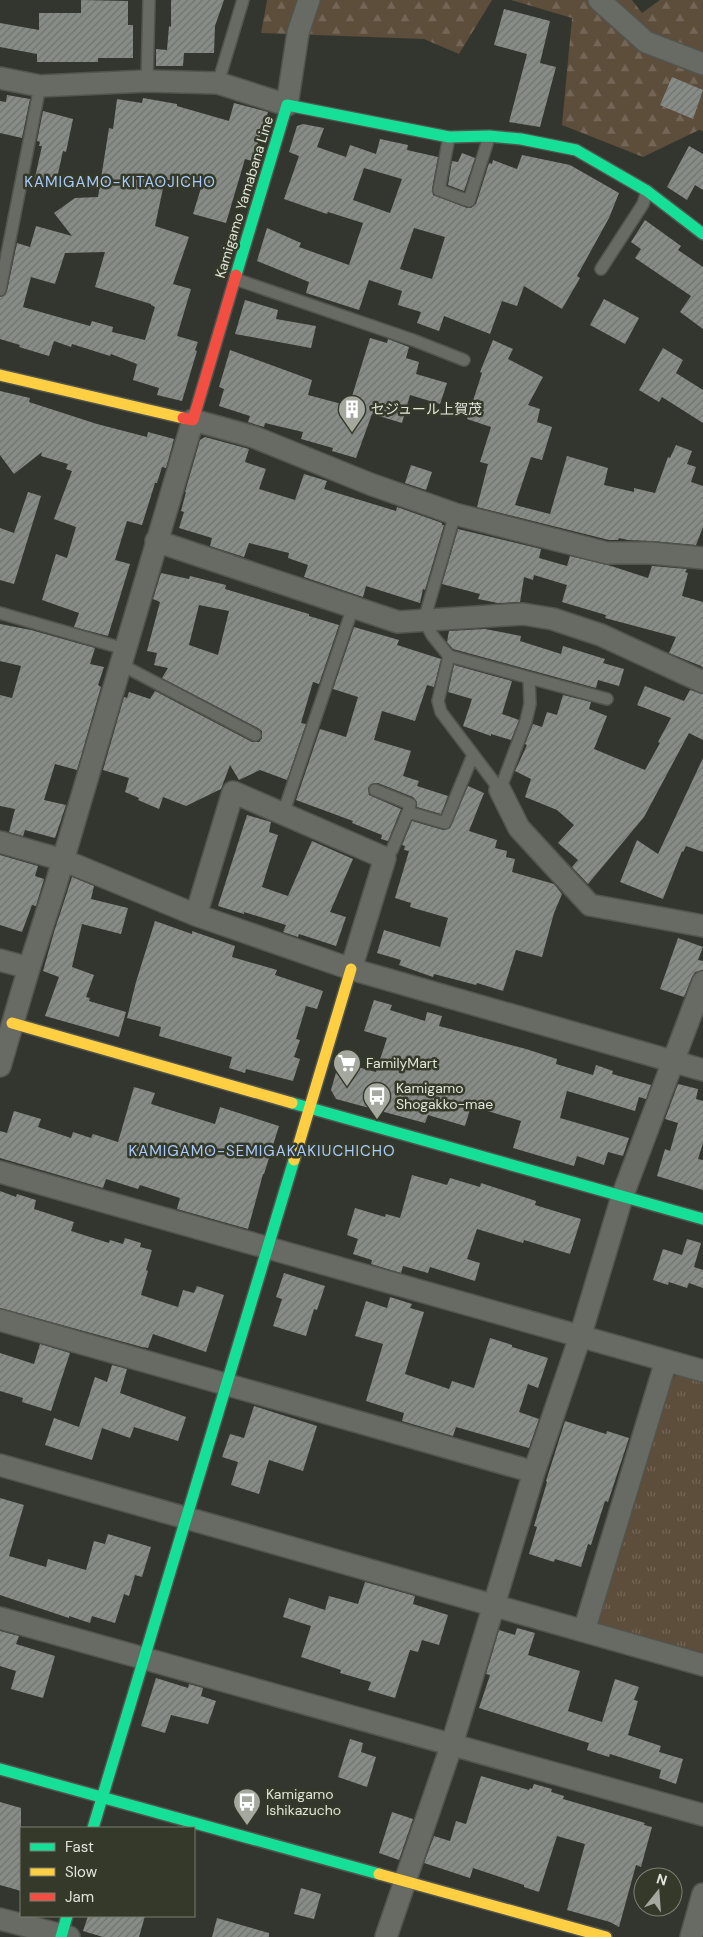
<svg xmlns="http://www.w3.org/2000/svg" width="703" height="1937" font-family="'DM Sans','Noto Sans JP',sans-serif">
<style>
.forest{fill:url(#forest-firs)}
.park{fill:url(#park-tufts)}
.building{fill:url(#building-hatch);fill-rule:evenodd}
.lines{fill:none;stroke-linecap:round;stroke-linejoin:round}
.lane-casing{stroke:#52554e;stroke-width:14}
.street-casing{stroke:#52554e;stroke-width:24}
.fast-casing{stroke:#52554e;stroke-width:14}
.slow-casing{stroke:#52554e;stroke-width:14}
.jam-casing{stroke:#52554e;stroke-width:14}
.lane{stroke:#686a64;stroke-width:11}
.street{stroke:#686a64;stroke-width:21}
.fast{stroke:#16e098;stroke-width:11}
.slow{stroke:#ffcf43;stroke-width:11}
.jam{stroke:#f24e42;stroke-width:11}
.labels{text-anchor:middle;stroke-width:5;stroke-linejoin:round;paint-order:stroke}
.street-label{font-size:14px;fill:#e1e5db;stroke:#34392a}
.poi-label{font-size:14px;fill:#e1e5db;stroke:#34392a;text-anchor:start}
.neighbourhood-label{font-size:15px;letter-spacing:1px;fill:#a9cbfd;stroke:#34392a}
</style>
<defs>
<pattern id="forest-firs" width="22" height="20" patternUnits="userSpaceOnUse" patternTransform="scale(1.25)"><rect width="22" height="20" fill="#5d4d3b"/><path d="M5 1l3.5 6h-7zM16 11l3.5 6h-7z" fill="#746657"/></pattern>
<pattern id="park-tufts" width="24" height="20" patternUnits="userSpaceOnUse" patternTransform="scale(1.25)"><rect width="24" height="20" fill="#5d4d3b"/><path d="M3 7l-1-3M5 7V3M7 7l1-3M15 17l-1-3M17 17v-4M19 17l1-3" fill="none" stroke="#746657"/></pattern>
<pattern id="building-hatch" width="6" height="6" patternUnits="userSpaceOnUse" patternTransform="scale(1.25)"><rect width="6" height="6" fill="#888c87"/><path d="M-1 1l2-2M0 6l6-6M5 7l2-2" fill="none" stroke="#70736f"/></pattern>
</defs>
<rect width="100%" height="100%" fill="#33362e"/>
<path class="forest" d="M267,0H492L459,54L424,39L261,33Z
M511,0H632L642,13L660,0H703V131L699,130L643,157L562,125L572,18Z"/>
<path class="park" d="M684,1372L703,1378V1656L600,1627L596,1618L671,1378Z"/>
<path class="building" d="M81,0L128,1V25H133V58H98V62H37V54L0,47V23L39,30V13H81Z
M171,0H224L215,26L214,53H184L183,66H156V49L167,50L169,26L171,27Z
M504,9L550,21L540,63L556,67L540,127L509,122L527,54L494,45Z
M672,77L703,90L693,119L660,105Z
M7,95L30,99L22,138L0,133V101L6,102Z
M143,98L177,104V106L229,121L234,103L268,112L252,161L245,159L226,223L193,214L201,188L165,179L155,226L189,237L173,284L191,289L177,336L198,342L195,350L197,351L182,401L157,395L159,388L133,380L137,364L111,354L110,356L72,344L71,347L54,341L49,356L19,347L20,345L0,339V297L5,295L7,291L17,243L30,247L36,226L72,236L54,213L75,198L98,197L109,128L113,129L117,99L142,103ZM105,252L95,287L151,304V305L155,307L145,340L112,332L113,327L92,321L90,326L23,307L31,277L55,284L65,253Z
M43,111L73,119L66,152L63,151L55,187L34,182L42,146H39L40,142L37,141Z
M303,124L324,128L317,147L346,157L350,145L376,154L380,139L408,145L407,150L438,157L432,189L433,195L467,208H471L476,204L489,163L492,164L493,160L517,169L522,155L570,165L619,193L609,218L577,276L580,278L562,309L524,286L517,306L502,301L490,334L444,316L439,331L417,323L421,312L398,305L402,291L369,280L359,310L306,293L309,282L257,261L267,228L301,243L299,247L349,265L363,223L328,212L327,214L284,199L299,156L289,152L297,126ZM364,168L402,179L390,213L353,200ZM414,228L445,237L432,279L400,269Z
M689,146L703,154V190L695,185L687,200L667,187Z
M462,153L475,158L464,191L448,185L452,161L458,162Z
M645,220L681,246L678,250L703,267V329L680,312L691,296L635,258L641,249L631,242Z
M604,299L639,318L625,344L590,325Z
M245,300L278,310L276,319L316,326L311,348L235,334Z
M370,338L387,343L388,339L409,347L406,358L419,362L416,374L447,383L440,404L410,395L402,423L372,414L356,458L332,451L333,448L301,439L303,432L265,423L264,427L248,422L250,416L219,406L224,389L219,387L230,350L312,380L308,395L349,406Z
M493,340L513,349L508,359L543,377L528,405L540,409L537,422L552,427L542,460L531,457L515,505L550,514L567,456L608,468L604,485L634,492V488L655,493L668,457L670,458L676,445L692,451L687,464L696,467L691,482L703,486V527L696,545L652,541L628,540L619,538L618,540H609L477,507L488,464L480,462L491,427L467,419L482,373L480,372Z
M663,348L683,360L676,373L703,390V423L662,397L659,402L639,390Z
M0,391L30,398L29,402L97,424L147,437L148,432L174,439L166,468L162,467L157,483H155L142,525L127,521L115,560L130,564L108,636L74,627L79,613L42,600L56,554L67,558L76,527L54,519L72,471L66,469L68,464L41,456L42,452L14,474L0,455Z
M205,437L249,449L245,462L266,469L259,489L295,500L304,474L327,481L324,489L396,511L397,507L442,523V525H444L425,590L423,589L420,603L366,586L363,597L304,577L308,565L288,558L289,553L249,543L244,557L210,546L212,538L179,528L184,512L181,511L186,492H185L200,440Z
M411,465L432,472L426,490L405,483Z
M28,492L41,496L14,584L0,580V528L14,533Z
M458,529L541,549L539,558L567,566L570,556L611,566L648,578L652,566L687,569L685,572L688,573L682,596L703,602V668L701,666L669,653L676,637L605,618L606,615L562,602L567,585L534,575L533,580L524,577L520,602L498,603L478,599L480,594L442,584Z
M161,573L189,579L190,576L226,585L225,589L309,614V616L339,625L319,684L313,682L301,723L306,724L287,780L260,770L239,780L230,765L221,789L186,806L163,797L159,809L138,800L139,798L125,792L129,778L103,770L124,697L127,698L129,692L150,699L155,691L252,742H259L262,738V731L258,728L162,678L168,668L154,665L157,653L147,651L160,602L153,599ZM199,605L229,611L218,655L189,645Z
M0,624L31,630L95,648L90,664L104,667L98,685L101,687L77,770L55,764L44,800L66,805L55,838L25,830L23,836L9,832L15,809L0,806V695L12,698L21,666L0,661Z
M354,627L399,640L397,645L441,659L434,687L427,685L415,721L382,711L374,740L411,751L403,776L419,781L417,786L448,796L441,814L417,807V802L413,797L378,783L371,784L368,788L369,795L401,809L388,841L381,839L382,835L352,823L353,821L296,800L320,729L346,737L358,697L333,689Z
M485,629L521,636L520,641L561,654L563,646L605,659L603,663L624,669L619,686L598,680L596,688L453,649L447,642L449,631Z
M454,665L512,681L502,714L519,720L511,740L491,734V736L463,726L472,699L448,692Z
M645,686L684,701L690,690L703,694V740L689,733L644,817L588,884L572,867L578,860L558,843L574,825L557,810L525,797L531,779L515,771L527,745L525,744L533,724L542,727L547,712L557,715L563,695L591,702L589,709L607,716L594,749L645,770L660,743L658,742L671,718L637,705Z
M703,758V852L686,846L683,852L682,851L663,899L620,882L637,840L658,854Z
M468,786L484,793L469,831L497,840L495,848L507,851L506,857L515,859L512,872L554,884L562,894L554,913L542,957L516,950L503,991L477,983L476,985L434,974L433,977L399,965L401,960L377,953L384,930L440,947L448,918L410,907L411,903L395,898L409,851L404,850L405,846L402,845L412,821L443,830L450,828Z
M247,815L271,822L269,832L278,835L262,887L288,896L312,841L353,859L330,912L346,917L336,946L299,934L298,937L283,932L286,925L244,912V914L218,906Z
M0,855L38,866L35,876L44,879L36,906L32,905L22,932L0,925Z
M72,877L94,886L91,899L128,908L121,934L82,924L72,967L94,975L86,997L90,998L89,1001L126,1012L119,1037L45,1016L59,977L43,971L54,932Z
M155,921L192,934V931L235,946L232,957L277,970L275,975L323,991L317,1009L306,1006L296,1039L300,1040L294,1057L300,1059L293,1081L246,1069L245,1073L229,1068L232,1057L159,1036L161,1027L127,1018L136,982Z
M678,938L703,947L698,960L703,961V970L695,972L692,977L684,997L660,989Z
M374,1000L392,1005L390,1010L425,1021L427,1012L442,1016L439,1026L526,1049L557,1059L556,1064L593,1075L596,1065L613,1071L612,1074L651,1085L646,1099L639,1097L635,1111L567,1091L560,1118L629,1138L623,1156L608,1152L604,1165L577,1156L574,1166L513,1148L521,1121L471,1106L465,1126L428,1115L425,1123L336,1099L331,1090L339,1062L376,1072L387,1038L364,1031Z
M678,1084L698,1089L696,1099L703,1101V1143L698,1159L703,1160V1190L657,1176L665,1149L670,1151L678,1123L665,1119Z
M134,1087L155,1093L151,1104L215,1124L220,1107L279,1126L264,1174H263L248,1229L177,1209L180,1198L140,1185L138,1189L106,1179L103,1188L0,1158V1131L7,1133L14,1111L41,1119L38,1127L71,1138L73,1132L91,1138L93,1134L118,1142Z
M412,1175L447,1185L450,1178L480,1187L481,1183L536,1201L535,1205L581,1219L570,1254L524,1240L523,1243L477,1229L467,1259L480,1263L475,1281L430,1267L428,1273L403,1266L401,1273L371,1264L372,1260L353,1254L358,1239L347,1235L355,1208L385,1217L386,1214L400,1218Z
M0,1191L16,1197L17,1194L36,1200L34,1209L74,1222L71,1231L109,1243L110,1240L123,1244L125,1238L141,1243L140,1247L152,1250L146,1270L148,1271L141,1295L178,1307L183,1290L194,1293L197,1286L224,1295L206,1352L153,1334L148,1348L142,1347L0,1308Z
M687,1239L701,1243L694,1267L703,1270V1288L689,1283L687,1288L669,1282L668,1285L653,1280L663,1249L682,1255Z
M284,1273L325,1286L317,1310L314,1309L306,1336L273,1326L282,1299L276,1297Z
M390,1297L412,1304L410,1308L424,1312L405,1374L449,1389L452,1381L474,1388L490,1338L512,1345V1347L548,1358L538,1388L528,1384L519,1412L539,1419L529,1448L456,1427L453,1436L402,1421L404,1413L366,1401L383,1344L355,1336L366,1301L387,1308Z
M40,1344L70,1353L51,1411L22,1402L23,1398L0,1391V1353L34,1364Z
M112,1365L127,1369L120,1393L186,1417L178,1441L134,1427L130,1438L102,1428L92,1460L45,1445L54,1418L79,1427L95,1377L107,1382Z
M254,1406L317,1426L303,1471L269,1460L259,1494L231,1485L238,1462L222,1457L230,1434L244,1438Z
M565,1421L606,1434L607,1431L629,1438L608,1502L605,1501L591,1545L588,1544L581,1567L555,1559L554,1562L529,1554L537,1527L534,1526L547,1482L546,1481Z
M0,1498L24,1505L9,1556L46,1567L48,1559L86,1570L94,1541L105,1544L108,1534L151,1547L142,1577L135,1575L129,1596L124,1594L115,1623L92,1616L90,1623L69,1616V1618L0,1595Z
M365,1582L415,1596L413,1604L448,1615L439,1645L422,1640L418,1652L410,1650L395,1698L368,1690L371,1682L340,1673L341,1670L301,1657L311,1626L283,1617L289,1598L325,1610L329,1596L358,1604Z
M517,1628L535,1633L528,1655L580,1671L568,1711L602,1722L615,1679L639,1687L634,1700L638,1701L628,1735L661,1746L659,1752L683,1759L676,1784L659,1778L661,1770L610,1754L609,1757L587,1750L589,1743L479,1708L490,1675L486,1674L499,1630L515,1635Z
M0,1631L19,1636L16,1644L55,1656L43,1698L11,1689L16,1671L0,1666Z
M156,1678L188,1688L189,1684L203,1688L201,1696L216,1701L208,1724L171,1715L165,1733L141,1726Z
M350,1739L363,1743L361,1752L376,1757L367,1787L338,1777Z
M481,1776L529,1790L530,1788L532,1789L534,1784L552,1789L551,1792L564,1796L563,1799L645,1823L644,1825L652,1827L641,1867L636,1865L619,1927L610,1922L567,1910L585,1844L557,1836L539,1892L524,1887V1885L473,1868L470,1878L424,1863L434,1836L450,1841L456,1821L466,1824Z
M0,1802L21,1808V1891L0,1885Z
M392,1812L413,1819L399,1860L379,1853Z
M301,1888L321,1894L314,1919L294,1914Z
M88,1916H145L139,1937H103L83,1931Z
M217,1918L269,1933V1937H212Z"/>
<g class="lines">
<g class="lane-casing">
<path id="lane" d="M147,81L149,0
M218,83L243,0
M449,137L439,190L469,201L489,137
M601,269L643,204L647,191
M235,279L413,340L464,360
M0,290L40,86
M455,514L424,620L432,635L449,656L438,701L441,712L500,790
M0,613L125,649
M449,656L607,699
M120,664L255,735
M375,790L410,804L408,812
M500,790L526,721L530,704L529,678
M283,814L353,607
M385,858L392,850L408,812L445,823L473,755"/>
</g>
<g class="street-casing">
<path id="street" d="M599,0L646,42L703,64
M0,78L40,86L147,81L218,83L287,105L298,33L309,0
M156,541L398,622L523,614L553,619L601,635L703,682
M500,790L519,828L590,905L703,926
M0,842L63,860L196,915L351,969L703,1070
M196,915L233,792L385,858L351,969
M0,960L29,968
M0,1066L29,968L56,884L193,420L254,437L370,484L455,514L607,553H651L703,558
M0,1172L703,1371
M0,1320L534,1472
M0,1465L703,1665
M0,1618L703,1815
M584,1631L666,1361
M0,1919L69,1937
M386,1937L452,1744L534,1472L580,1337L622,1197L703,982
M691,1937L703,1894"/>
</g>
<g class="fast-casing">
<path id="fast" d="M236,275L287,105L449,137L489,136L521,139L576,150L647,191L703,234
M292,1103L703,1219
M0,1769L379,1874
M93,1828L294,1160
M61,1937L67,1916"/>
</g>
<g class="slow-casing">
<path id="slow" d="M0,375L183,418
M12,1023L292,1103
M294,1160L351,969
M379,1874L606,1937"/>
</g>
<g class="jam-casing">
<path id="jam" d="M183,418L193,420L236,275"/>
</g>
<use href="#lane" class="lane"/>
<use href="#street" class="street"/>
<use href="#fast" class="fast"/>
<use href="#slow" class="slow"/>
<use href="#jam" class="jam"/>
</g>
<defs>
<g id="building-pin" transform="scale(1.4375)"><path d="M0 17L-7.5 6A9.5 9.5 0 1 1 7.5 6Z" fill="#a4a89e" stroke="#34392a"/><path d="M-4-6H4V6H1V3H-1V6H-4ZM-2.5-4.3h1.7v1.8h-1.7ZM.8-4.3h1.7v1.8H.8ZM-2.5-1h1.7V.8h-1.7ZM.8-1h1.7V.8H.8Z" fill="#fff"/></g>
<g id="supermarket-pin" transform="scale(1.4375)"><path d="M0 17L-7.5 6A9.5 9.5 0 1 1 7.5 6Z" fill="#a4a89e" stroke="#34392a"/><path d="M-6-5.5h2.5l.6 2H6L4.5 2H-2.5L-4.4-4H-6ZM-1.5 3.2a1.3 1.3 0 1 0 .1 0ZM3 3.2a1.3 1.3 0 1 0 .1 0Z" fill="#fff"/></g>
<g id="bus-pin" transform="scale(1.4375)"><path d="M0 17L-7.5 6A9.5 9.5 0 1 1 7.5 6Z" fill="#a4a89e" stroke="#34392a"/><path d="M-5-6H5V4H4V6H2V4H-2V6H-4V4H-5ZM-3.5-4V0h7V-4ZM-3.5 1.2v1.5H-2V1.2ZM2 1.2v1.5H3.5V1.2Z" fill="#fff"/></g>
</defs>
<g fill-rule="evenodd">
<use href="#building-pin" x="352" y="409"/>
<use href="#supermarket-pin" x="347" y="1063"/>
<use href="#bus-pin" x="377" y="1096"/>
<use href="#bus-pin" x="247" y="1802"/>
</g>
<g class="labels">
<g class="street-label">
<text transform="translate(244 197) rotate(-73)" y="5">Kamigamo Yamabana Line</text>
</g>
<g class="poi-label">
<text x="371" y="414">セジュール上賀茂</text>
<text x="366" y="1068">FamilyMart</text>
<text x="396" y="1093">Kamigamo<tspan x="396" dy="16">Shogakko-mae</tspan></text>
<text x="266" y="1799">Kamigamo<tspan x="266" dy="16">Ishikazucho</tspan></text>
</g>
<g class="neighbourhood-label">
<text x="120" y="187">KAMIGAMO-KITAOJICHO</text>
<text x="262" y="1156">KAMIGAMO-SEMIGAKAKIUCHICHO</text>
</g>
</g>
<rect x="20" y="1827" width="175" height="90" fill="#34392a" stroke="#797e71"/>
<rect x="30" y="1843" width="25" height="8" fill="#16e098" stroke="#797e71"/>
<text x="65" y="1852" font-size="15" fill="#e1e5db">Fast</text>
<rect x="30" y="1868" width="25" height="8" fill="#ffcf43" stroke="#797e71"/>
<text x="65" y="1877" font-size="15" fill="#e1e5db">Slow</text>
<rect x="30" y="1893" width="25" height="8" fill="#f24e42" stroke="#797e71"/>
<text x="65" y="1902" font-size="15" fill="#e1e5db">Jam</text>
<g transform="translate(658 1892) rotate(17)"><circle r="24" fill="#34392a" stroke="#797e71"/>
<path d="M0-4L9 19L0 12L-9 19Z" fill="#a4a89e"/>
<text y="-8" font-size="14" font-weight="bold" text-anchor="middle" fill="#e1e5db">N</text>
</g>
</svg>
